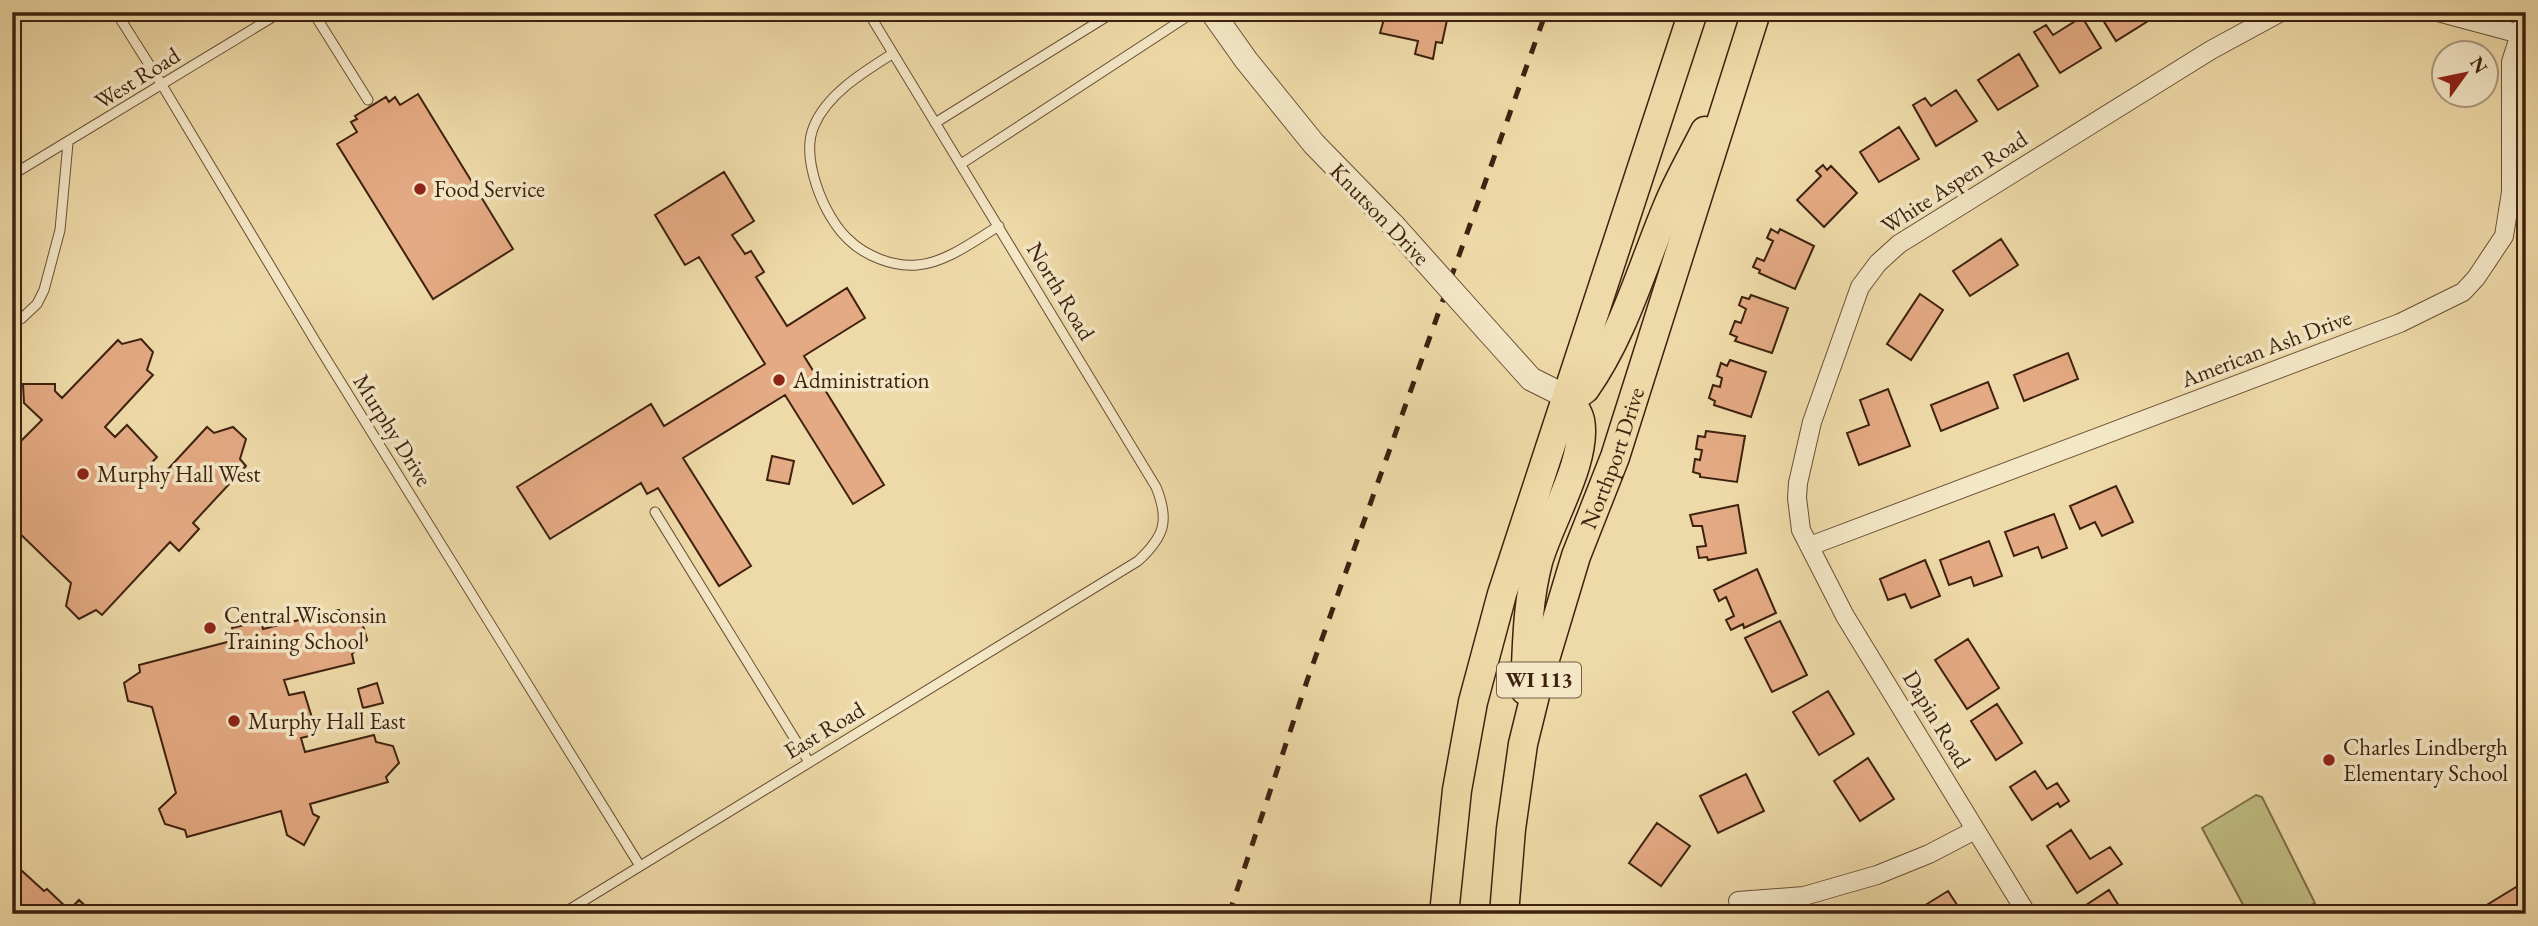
<svg xmlns="http://www.w3.org/2000/svg" width="2538" height="926" font-family="'EB Garamond',serif">
<style>
.green{fill:#c0bd83;stroke:#7f6f49;stroke-width:2}
.building{fill:#e4aa83;stroke:#3e210f;stroke-width:2}
.lines{fill:none;stroke-linecap:round;stroke-linejoin:round}
.service-casing{stroke:#6a4f35;stroke-width:11}
.minor-casing{stroke:#6a4f35;stroke-width:20}
.tertiary-casing{stroke:#6a4f35;stroke-width:25}
.primary-casing{stroke:#3e210f;stroke-width:31}
.service{stroke:#f4e7c6;stroke-width:9}
.minor{stroke:#f4e7c6;stroke-width:18}
.tertiary{stroke:#f4e7c6;stroke-width:23}
.primary{stroke:#eedaa8;stroke-width:28}
.rail{stroke:#3e210f;stroke-width:5;stroke-dasharray:12 12;stroke-linecap:butt}
.tertiary-bridge-casing{stroke:#6a4f35;stroke-width:25;stroke-linecap:butt}
.tertiary-bridge{stroke:#f4e7c6;stroke-width:23}
.poi-dot{fill:#8f2418;stroke:#f4e7c6;stroke-width:2.5}
.labels{text-anchor:middle;stroke-width:7;stroke-linejoin:round;paint-order:stroke}
.shield{fill:#f4e7c6;stroke:#755c46;stroke-width:2}
.shield-label{font-size:21px;font-weight:bold;fill:#3e210f}
.street-label{font-size:23px;fill:#3e210f;stroke:#f4e7c6}
.poi-label{font-size:23px;fill:#3e210f;stroke:#f4e7c6;text-anchor:start}
</style>
<rect width="100%" height="100%" fill="#eedaa8"/>
<filter id="stains"><feTurbulence type="fractalNoise" baseFrequency=".00286" numOctaves="4"/><feColorMatrix values="0 0 0 0 .2 0 0 0 0 .09 0 0 0 0 .02 0 0 0 .5 -.17"/></filter>
<radialGradient id="worn" r=".72"><stop offset=".6" stop-color="#630" stop-opacity="0"/><stop offset="1" stop-color="#630" stop-opacity=".3"/></radialGradient>
<path class="green" d="M2256,795L2262,797L2315,903L2295,914H2248L2202,828Z"/>
<path class="building" d="M1386,12H1415L1447,20L1442,43L1436,42L1433,59L1415,54L1418,41L1380,33Z
M2098,12H2161V13L2116,41Z
M2082,17L2101,48L2060,73L2034,32L2046,25L2053,35Z
M2019,54L2038,86L1998,110L1978,80Z
M1956,90L1977,121L1936,146L1913,105L1925,98L1931,106Z
M418,94L513,249L433,299L337,144L357,132L351,122L357,119L355,116L386,97L389,102L395,97L400,105Z
M1899,127L1919,159L1879,182L1860,152Z
M1823,165L1827,170L1831,166L1857,193L1824,227L1797,200L1821,176L1816,171Z
M724,172L754,221L732,235L745,254L751,251L764,272L756,277L787,326L847,288L865,318L804,356L884,485L853,504L785,395L683,458L751,566L719,586L658,488L647,494L641,483L550,539L517,487L651,404L664,426L765,364L699,257L685,265L655,215Z
M1771,229L1778,233L1780,229L1814,246L1795,289L1759,273L1760,270L1753,267L1757,258L1764,261L1773,241L1767,238Z
M2001,239L2018,265L1970,296L1953,271Z
M1920,294L1943,310L1911,360L1887,344Z
M1751,295L1788,308L1772,353L1735,341L1737,337L1730,334L1735,321L1741,323L1746,309L1739,305L1742,297L1749,299Z
M141,339L153,352L147,370L153,375L105,427L115,437L127,425L157,457L147,468L158,480L207,427L214,433L233,427L246,439L240,459L246,466L193,523L199,529L179,551L170,542L102,615L96,610L79,619L66,606L71,583L12,526V450L42,420L24,403L23,384H55V391L62,398L118,340L122,344Z
M2068,353L2078,379L2024,401L2014,375Z
M1730,360L1766,372L1751,417L1714,405L1715,401L1709,398L1713,385L1720,387L1722,378L1717,376L1721,363L1727,366Z
M1988,382L1998,408L1941,431L1931,405Z
M1888,389L1910,446L1859,465L1847,433L1869,425L1860,400Z
M1706,431L1745,436L1737,482L1700,477V474L1693,472L1695,459L1700,460L1702,450L1696,449L1698,436L1705,437Z
M772,456L794,461L789,484L767,480Z
M2116,486L2133,522L2102,536L2095,522L2080,529L2070,506Z
M1738,505L1746,553L1708,560L1707,557L1699,558L1697,547L1706,546L1702,526H1693L1690,515Z
M2054,514L2067,548L2042,558L2038,547L2014,556L2005,532Z
M1989,541L2002,576L1974,586L1971,577L1949,585L1940,560Z
M1925,560L1940,596L1911,608L1905,594L1888,600L1880,579Z
M1757,569L1776,613L1744,628L1743,624L1731,630L1726,620L1734,616L1726,597L1719,601L1714,590Z
M339,610L342,619L362,622L367,640L352,654L354,663L284,680L289,695L304,692L317,734L301,738L305,752L374,735L376,742L393,746L399,763L386,777L388,782L310,804L313,814L319,817L304,845L287,835L281,811L187,837L185,830L165,824L159,809L176,793L152,707L128,701L124,683L140,672L139,665L235,640L232,628L261,621L263,629Z
M1780,621L1807,675L1772,692L1745,638Z
M1968,639L1999,688L1967,709L1935,660Z
M377,683L383,703L363,708L358,689Z
M1828,691L1854,734L1819,755L1793,712Z
M1997,704L2022,743L1996,760L1971,721Z
M1868,758L1894,799L1860,821L1834,781Z
M2035,771L2047,789L2057,783L2069,801L2060,807L2058,803L2032,820L2010,787Z
M1746,774L1764,811L1718,833L1700,796Z
M1657,823L1690,846L1661,886L1629,863Z
M2071,830L2090,859L2110,847L2122,864L2077,893L2047,846Z
M21,870L44,891L47,889L69,910L79,900L94,914H12V880Z
M2526,881V914H2472Z
M2109,890L2124,914H2087L2083,907Z
M1948,891L1963,914H1915L1914,912Z"/>
<g class="lines">
<g class="service-casing">
<path id="service" d="M116,12L162,85L317,344L640,866
M313,12L368,100
M892,54C865,71 827,94 814,126C800,158 824,217 848,239C865,256 893,267 917,265C946,263 975,240 999,226
M935,123L1114,12
M961,164L1194,12
M12,175L281,12
M21,319L37,304L44,290L60,230L68,143
M655,512L809,762
M562,914L1138,561C1164,537 1170,521 1156,487L868,12"/>
</g>
<g class="minor-casing">
<path id="minor" d="M2438,12L2520,34
M1810,546L2400,323L2463,292L2476,278L2504,236L2511,192V62L2526,15
M1738,901L1804,896L1877,875L1929,854L1975,830
M2027,914L1845,616L1801,530L1797,498L1798,483L1812,422L1860,287L1878,263L1899,244L2211,50L2281,12"/>
</g>
<g class="tertiary-casing">
<path id="tertiary" d="M1212,12L1246,60L1314,144L1394,226
M1487,330L1531,379L1567,397"/>
</g>
<g class="primary-casing">
<g id="primary">
<path d="M1567,397L1578,394L1585,389C1625,332 1642,266 1669,203C1679,179 1693,155 1705,131"/>
<path d="M1525,690C1527,647 1527,604 1538,562C1549,522 1588,460 1580,420C1578,411 1572,404 1567,397"/>
<path d="M1444,914L1457,790L1473,702L1502,594L1693,12"/>
<path id="s1" d="M1504,914L1511,829L1523,744L1539,679L1576,556L1615,457L1756,12"/>
</g>
</g>
<use href="#service" class="service"/>
<use href="#minor" class="minor"/>
<use href="#tertiary" class="tertiary"/>
<use href="#primary" class="primary"/>
<path class="rail" d="M1229,914L1308,678L1546,12"/>
<g class="tertiary-bridge-casing">
<path id="tertiary-bridge" d="M1394,226L1487,330"/>
</g>
<use href="#tertiary-bridge" class="tertiary-bridge"/>
</g>
<g class="poi-dot">
<circle cx="420" cy="189" r="7"/>
<circle cx="779" cy="380" r="7"/>
<circle cx="83" cy="474" r="7"/>
<circle cx="210" cy="628" r="7"/>
<circle cx="234" cy="721" r="7"/>
<circle cx="2329" cy="760" r="7"/>
</g>
<g class="labels">
<rect class="shield" x="1497" y="662.5" width="84" height="35" rx="5"/>
<g class="shield-label">
<text x="1539" y="687">WI 113</text>
</g>
<g class="street-label">
<text transform="translate(137 78) rotate(-32)" y="8">West Road</text>
<text transform="translate(1954 182) rotate(-33)" y="8">White Aspen Road</text>
<text transform="translate(1380 214) rotate(46)" y="8">Knutson Drive</text>
<text transform="translate(1061 291) rotate(59)" y="8">North Road</text>
<text transform="translate(2266 348) rotate(-21)" y="8">American Ash Drive</text>
<text transform="translate(393 430) rotate(58)" y="8">Murphy Drive</text>
<text dy="8" stroke="none"><textPath href="#s1" startOffset="471">Northport Drive</textPath></text>
<text transform="translate(1937 719) rotate(59)" y="8">Dapin Road</text>
<text transform="translate(824 730) rotate(-31)" y="8">East Road</text>
</g>
<g class="poi-label">
<text x="434" y="197">Food Service</text>
<text x="793" y="388">Administration</text>
<text x="97" y="482">Murphy Hall West</text>
<text x="224" y="623">Central Wisconsin<tspan x="224" dy="26">Training School</tspan></text>
<text x="248" y="729">Murphy Hall East</text>
<text x="2343" y="755">Charles Lindbergh<tspan x="2343" dy="26">Elementary School</tspan></text>
</g>
</g>
<rect width="2538" height="926" fill="none" stroke="#eedaa8" stroke-width="42"/>
<rect x="14" y="14" width="2510" height="898" fill="none" stroke="#3e210f" stroke-width="3.5"/>
<rect x="21" y="21" width="2496" height="884" fill="none" stroke="#3e210f" stroke-width="2"/>
<g transform="translate(2465 74) rotate(57)"><circle r="33" fill="#f4e7c6" stroke="#ab987d" stroke-width="2"/>
<path d="M0-5L12 26L0 18L-12 26Z" fill="#8f2418"/>
<text y="-10" font-size="19" font-weight="bold" text-anchor="middle" fill="#3e210f">N</text>
</g>
<rect width="100%" height="100%" filter="url(#stains)"/>
<rect width="100%" height="100%" fill="url(#worn)"/>
</svg>
